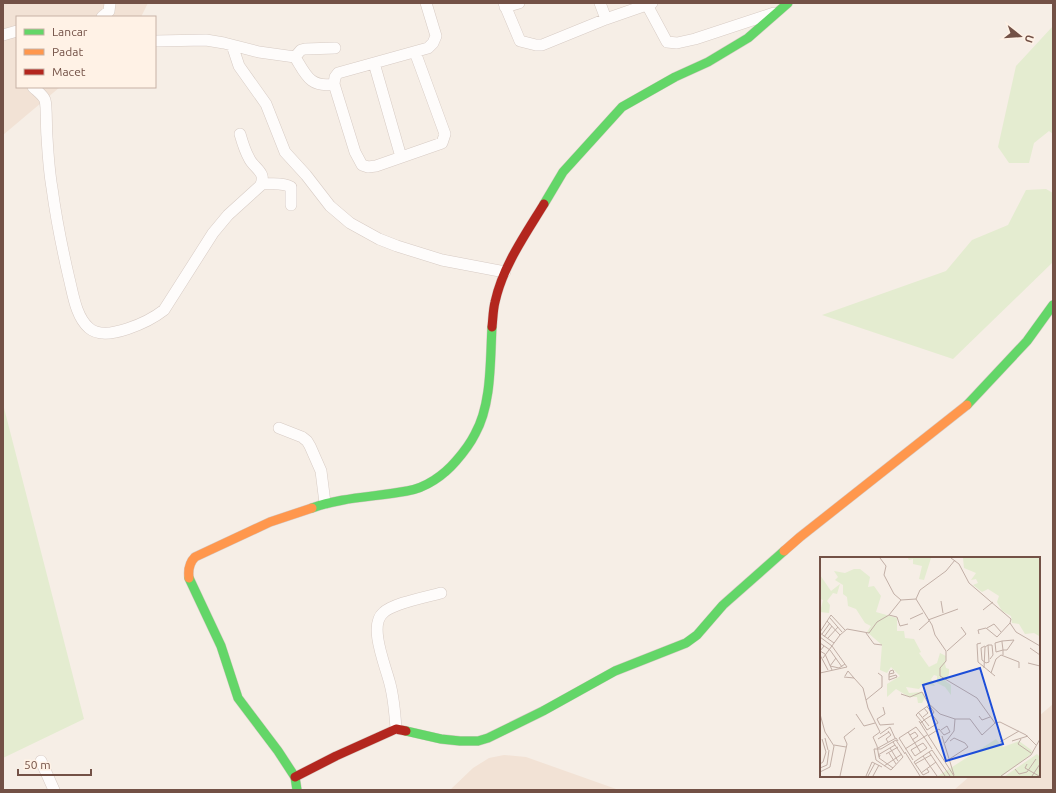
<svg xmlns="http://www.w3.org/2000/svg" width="1056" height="793" font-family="Ubuntu,sans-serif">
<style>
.residential{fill:#f2e2d5}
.green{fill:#e4ecd0}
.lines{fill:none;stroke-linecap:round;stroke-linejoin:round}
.street-casing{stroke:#d7cbc4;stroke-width:12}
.fast-casing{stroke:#d6c9c3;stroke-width:10}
.slow-casing{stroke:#d6c9c3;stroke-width:10}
.jam-casing{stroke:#d6c9c3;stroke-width:10}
.street{stroke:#fefcfb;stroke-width:11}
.fast{stroke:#63d668;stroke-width:9}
.slow{stroke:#ff974d;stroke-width:9}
.jam{stroke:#b3261e;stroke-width:9}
.inset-road{fill:none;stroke:#c2afa6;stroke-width:1}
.view{fill:#1d4ed8;fill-opacity:0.15;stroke:#1d4ed8;stroke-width:2}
.inset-edge{fill:none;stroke:#735146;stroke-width:2}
</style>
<rect width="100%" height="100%" fill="#f6eee6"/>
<path class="residential" d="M3,3H148L141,17H17V87H60L3,135Z
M1053,704V790H954L970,776H1039V716Z
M504,755L526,757L619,790H450L473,768L489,758Z"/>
<path class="green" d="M1053,26V134L1049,131L1034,143L1029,163H1009L998,147L1016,66Z
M1046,189L1053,193V262L953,359L822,315L946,271L972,240L1008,225L1026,190Z
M3,404L84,719L3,758Z"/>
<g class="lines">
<g class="street-casing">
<path id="street" d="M504,3L520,41L536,45H542L606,19L652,3
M600,3L606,19
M646,3L667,42L677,43L695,39L774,13
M505,7L519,3
M102,17L109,11L110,3
M3,35L17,31
M155,41L206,40L224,43L259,52L295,57
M232,45L239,66L266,104L285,152L306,175L330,206L350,223L379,239L397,246L442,260L505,272
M415,52L445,134L442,143L376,166L368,167L362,165L355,152L334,84L335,77L338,73L428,48L433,43L436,36L426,3
M295,57C306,75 310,88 334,84
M295,57L301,50L305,49L335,48
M374,63L401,157
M33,87C37,91 43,95 45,100C47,107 46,128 47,137C48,154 49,171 52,188C56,218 62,248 69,278C73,294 76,317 89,328C106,343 150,321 164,310L213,233L228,215L260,186C268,172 253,168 249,158C245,151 242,141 240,134
M262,183C272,185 282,182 291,187V205
M279,428L302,437L307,441L310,446L321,471L325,503
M396,729C395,714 394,699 390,684C386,667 368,626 383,613C393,603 427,597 441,593
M41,761L54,790"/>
</g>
<g class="fast-casing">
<path id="fast" d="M544,204L563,172L622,107L675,77L708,62L748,38L788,3
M967,405L1027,341L1053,305
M312,508C342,497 376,497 407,491C426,488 444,475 456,461C463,453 470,444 475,434C492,404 490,360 492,327
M189,578L221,646L238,698L278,751L295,777L297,790
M406,731L441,739L460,741H478L488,738L543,711L615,671L686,643L697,635L723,605L784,551"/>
</g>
<g class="slow-casing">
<path id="slow" d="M784,551L800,537L967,405
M189,578C188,570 189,563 195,557L270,522L312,508"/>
</g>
<g class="jam-casing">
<path id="jam" d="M492,327C493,318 493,310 495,302C503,266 525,235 544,204
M295,777L336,756L396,729L406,731"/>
</g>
<use href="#street" class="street"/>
<use href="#fast" class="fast"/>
<use href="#slow" class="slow"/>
<use href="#jam" class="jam"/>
</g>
<g transform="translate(820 557)">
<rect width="220" height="220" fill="#f6eee6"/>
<path d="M88,1H111L104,23L99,22L102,9L93,7V2L89,3ZM143,1H220V86L219,79L214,76L205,77L199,67L192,66L191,59L182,54L177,45L179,39L168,32L162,35L153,28L158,26L156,22L151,23L156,16L144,11ZM34,12H40L50,20L48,30L54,29L61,39L56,55L77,61V74H84L85,81L94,82L101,95L99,96L109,110L117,106L120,96L126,99L125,107L126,111L129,112V117L126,122L119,119L131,128V138L125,130L117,126V119L114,118L111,122L115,129L103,127L99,132L86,130L89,136L102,135L105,140L102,146H98L97,140H89L76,132L67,140V127L80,119L71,110L67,116L60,113L62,88L47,75L51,69L45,66L36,52L28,49L27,40L23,37V28L15,23L18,20L14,14L25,16ZM0,18L11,34L20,27L17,37L13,36L7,44L10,48L9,56L0,55L3,43L0,42ZM176,182L183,190L199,184L214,195L182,219H118ZM217,197L220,200V219H185Z" fill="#e4ecd0"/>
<path class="inset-road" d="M60,1L66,9L64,18L74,37L81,43M131,1L139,7L149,26L191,62L190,66L196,75L220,89M96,42L100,33L126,14L135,3M121,44L123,56M163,53L173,45M69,58L81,43L96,42L112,68L115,78L126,94V104L120,111V119L157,141L175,166M10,61L22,75M90,62L103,56M108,63L138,52M7,64L20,78M167,71L174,67L181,75M99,73L109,64M0,75L11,58L25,73M0,76L14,86M46,76L54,87L62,88M2,77L10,66M159,77L158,73L166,71L177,80L190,66M0,80L12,89L27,110M4,80L12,69M8,81L18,70M182,84L175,86L176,95L183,93H187L194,83L182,84V85L183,93V98M0,86L10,93L22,110M161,86L157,87L158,105L175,119M168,88H172L173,98L170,102M4,89L0,94L5,97L12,113M165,89L161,91L162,103L166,106M210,91L220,98M127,94L146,77L141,70M0,98L8,113M3,101L20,78L27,72L49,76L57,65L69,58L77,60L80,69L88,67M16,101L10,109L19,111L25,107M208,106L220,109M164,111L165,90L168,88L169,105L166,106M73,113L74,116L69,117L70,114ZM0,116L27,110M171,116L176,102L181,98L199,105V111M69,117V123L77,120L76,118L69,120M25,119L28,114L34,121M24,120L34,121L43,131L48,151L60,175L53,180L57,189L59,200M81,137L90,140L102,135L108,146L120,157L135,162H150L162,178L175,166L180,165L206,178L216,188M46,143L62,130V119L58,116M98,155L109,169M36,157L44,169L55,166M159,159L162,163L170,160M103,160L108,156L104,151M99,164L134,219M100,166L102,165L104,163L112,158L114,155L109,148L99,155L96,158L102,165L107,173L118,166L117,164L114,160L112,158L109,152L107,150M60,168L57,162L65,157L63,150M60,168L74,167M88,175L101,196M60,177L70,170L75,181M90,178L95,175L98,179L92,183M108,179L119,172L124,178L130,175L127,169L121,173M122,179L134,218M5,181L8,193M58,182L69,175M201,182L198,187L211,196M192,184L208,179M68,185L66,182L71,178L68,174M73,185L83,200L71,213L56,203L54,192H61L76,183L85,197M180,185L199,174M103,186L107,191L95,199L91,193ZM125,186L134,174L135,162M14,188L26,190M58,191L76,181L78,184M70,191L78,204M85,192L104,180L112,192M85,195L100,219M109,195L125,219M69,196L76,207M66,197L78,190M58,198L75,188M60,198L59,201L73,211M103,199L117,219M93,203L79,181L96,170L104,180L107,178M128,203L148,190L145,186L134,181L130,184M0,207L3,205L6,195L2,182M95,207L111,198M207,207L205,211L219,219M64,209L82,197M0,211L7,208L9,193M107,212L109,215L103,218L94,205L112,193L130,219M195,212L199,217L207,215L216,202M0,215L10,210L14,189L5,175L0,157M101,216L116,205M20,219L27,187L24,180L35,171M46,219L52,205L62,210M48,219L55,206M53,219L59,208M181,219L211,198L220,182M212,219L220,207"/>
<path class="view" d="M160,111L183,187L126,204L103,128Z"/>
<rect width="220" height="220" class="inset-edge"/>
</g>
<rect width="1056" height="793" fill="none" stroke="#735146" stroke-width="8"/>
<rect x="16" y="16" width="140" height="72" fill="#fff2e6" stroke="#c7b2a6"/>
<rect x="24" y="29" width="20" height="6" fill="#63d668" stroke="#c7b2a6"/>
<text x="52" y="36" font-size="12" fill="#735146">Lancar</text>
<rect x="24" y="49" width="20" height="6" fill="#ff974d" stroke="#c7b2a6"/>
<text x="52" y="56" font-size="12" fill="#735146">Padat</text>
<rect x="24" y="69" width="20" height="6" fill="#b3261e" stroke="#c7b2a6"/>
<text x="52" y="76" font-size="12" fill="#735146">Macet</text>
<g transform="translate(1020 36) rotate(107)" stroke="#fff2e6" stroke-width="3" paint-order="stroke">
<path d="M0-3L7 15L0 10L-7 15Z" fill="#735146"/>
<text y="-6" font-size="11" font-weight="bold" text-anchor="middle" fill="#735146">U</text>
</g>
<path d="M18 769v6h73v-6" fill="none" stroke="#735146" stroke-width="2"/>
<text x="24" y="769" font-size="12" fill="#735146" stroke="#fff2e6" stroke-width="3" paint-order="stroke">50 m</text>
</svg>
